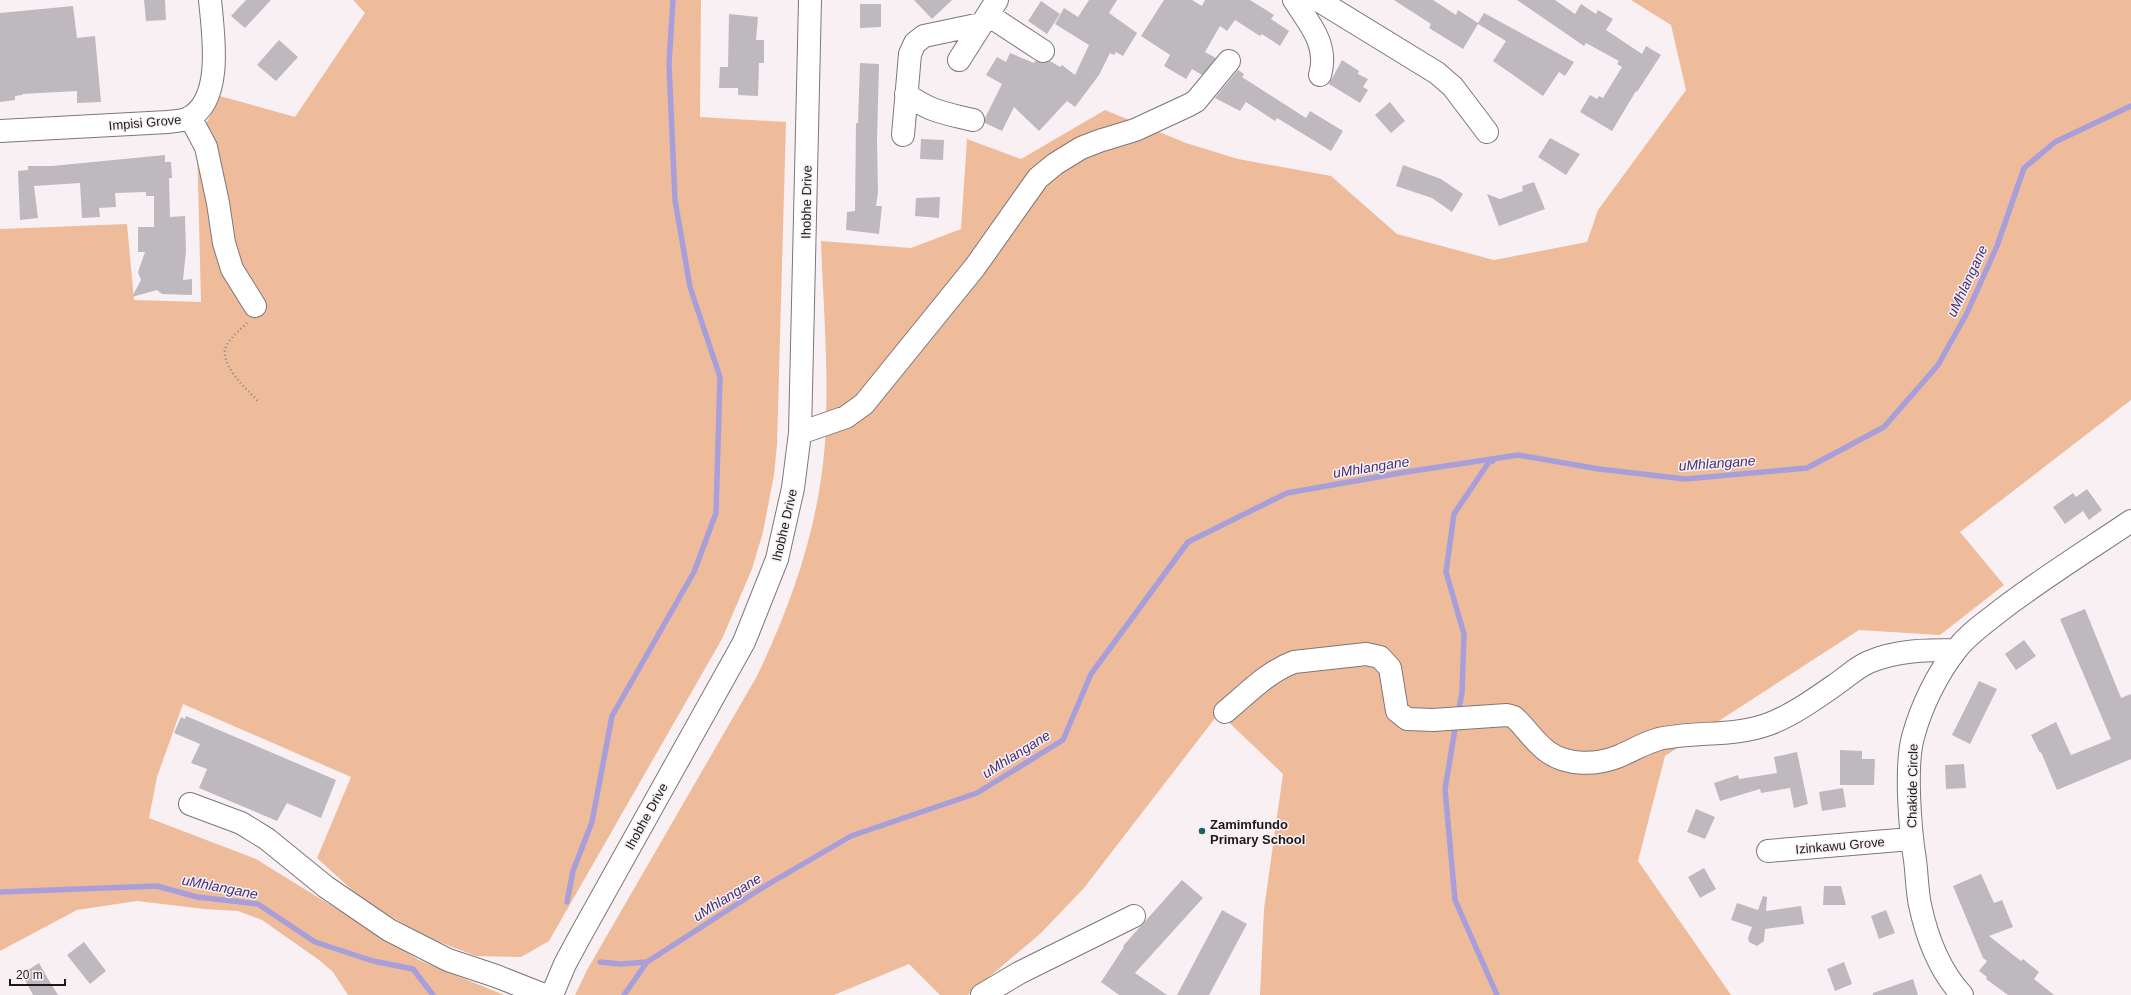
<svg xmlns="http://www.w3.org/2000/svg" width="2131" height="995" font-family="Helvetica,sans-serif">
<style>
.green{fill:#efbc9b}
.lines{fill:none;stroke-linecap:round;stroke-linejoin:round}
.stream{stroke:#a89fda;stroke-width:5.5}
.building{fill:#beb9bf}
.minor-casing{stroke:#7e7679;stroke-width:24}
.path{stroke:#8d8789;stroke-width:2.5;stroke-dasharray:1 3;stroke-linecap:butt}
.minor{stroke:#fff;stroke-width:22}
.poi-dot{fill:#156567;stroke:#f9f0f4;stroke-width:1.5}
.labels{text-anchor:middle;stroke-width:3;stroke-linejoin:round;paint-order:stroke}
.street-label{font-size:13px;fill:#1c191a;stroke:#f9f0f4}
.poi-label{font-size:13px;font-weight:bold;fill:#1c191a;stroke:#f9f0f4;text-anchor:start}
.water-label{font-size:14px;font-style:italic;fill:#423077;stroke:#f9f0f4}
</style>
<rect width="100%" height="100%" fill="#f9f0f4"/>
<path class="green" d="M353,0H701L700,117L786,122L777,445L774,475L763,532L752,569L722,639L549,941L521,957L476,956L426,937L364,901L317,858L351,777L183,704L157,777L149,818L256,859L419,960L504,995H348L333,972L319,960L262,920L238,911L204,909L137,901L77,910L0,951V229L127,224L134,300L201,302L197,142L220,96L295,117L365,13Z
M1631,0H2131V400L1960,532L2004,585L1940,635L1859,630L1665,756L1638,861L1731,995H1260L1264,909L1283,774L1219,713L1084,888L1041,933L968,995H940L909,964L834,995H575L587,970L757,676C796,595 825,507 826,417C828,358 823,299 821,241L911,248L961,229L967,139L1021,159L1105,110L1186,143L1238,159L1331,176L1397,234L1494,260L1587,242L1598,210L1686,90L1671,25Z"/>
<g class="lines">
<path class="stream" d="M1458,713L1462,693L1464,634L1446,572L1454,514L1489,462L1493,461
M1456,723L1445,789L1455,900L1497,995
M0,892L157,886L197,897L258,904L315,942L373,961L413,969L433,995
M567,902L573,871L592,822L612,716L694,572L716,513L720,377L690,287L675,200L669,64L673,0
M600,962L621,964L647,962
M624,995L647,962L762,888L851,836L977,793L1063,740L1091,674L1188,542L1287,493L1406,472L1518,455L1599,469L1685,479L1807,468L1884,427L1938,365L1967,313L1997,246L2024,168L2055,142L2131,106"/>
</g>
<path class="building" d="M144,0H165L166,20L146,21Z
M246,0H271L245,28L231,16Z
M914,0H952L932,19Z
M1089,0H1117L1109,13L1137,33L1123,56L1116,52L1114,55L1110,53L1099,75L1075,107L1067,101L1039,131L1014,107L1002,131L985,123V118L1002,84L986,75L997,57L1006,62L1010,53L1034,63L1035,61L1043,63L1050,61L1060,67L1062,65L1075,75L1089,45L1055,24L1064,8L1078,17Z
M1164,0H1192L1202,6L1205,0H1250L1274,15L1271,19L1289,31L1280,46L1262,34L1260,36L1235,20L1227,31L1220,26L1205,52L1216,58L1202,75L1192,69L1186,79L1164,66L1170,55L1141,36Z
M1394,0H1433L1456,15L1458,10L1478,23L1484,13L1574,62L1565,76L1559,72L1543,96L1493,61L1506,41L1478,24L1463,49L1429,28L1431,24Z
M1517,0H1555L1575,14L1581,4L1596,14L1598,10L1613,19L1606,30L1642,54L1646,46L1661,55L1637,92L1636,91L1612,131L1580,112L1590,95L1597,99L1599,96L1603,98L1622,67L1617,64L1619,61L1586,43L1584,46Z
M1041,1L1060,14L1047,34L1028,21Z
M860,4H881V27L860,28Z
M73,6L77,38L95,36L101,102L77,103V91L22,94V95L15,96V100L0,102V13Z
M729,14L758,17L756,40H764V63H759L758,96L738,95V88H719L720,67H728Z
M279,40L298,57L276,81L257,65Z
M1342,60L1359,71L1358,74L1368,79L1363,87L1368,90L1360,103L1329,84Z
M860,63L879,64L877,141L878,192L876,206H882L879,234L846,230L847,212L855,211L856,123H858Z
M1238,70L1244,74L1242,77L1306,118L1310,111L1343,131L1331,151L1277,118L1275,121L1246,102L1240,111L1215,98Z
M1390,102L1405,121L1391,133L1375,115Z
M1550,138L1580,154L1566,175L1538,157Z
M921,139L944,140L943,160L920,159Z
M165,155V162H171L172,178H169L170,217L185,216L186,251L183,280L192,279V295L162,294L157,290L132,297L141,280L138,272L145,252H138V227H154V196H146V192L115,193L116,207L99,208L100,217L82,218L80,183L34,186L38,218L20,220L18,171L28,170V166H52Z
M1403,165L1441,179L1463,194L1452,212L1432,198L1396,186Z
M1534,182L1545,209L1499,226L1487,194L1500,199L1523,191L1522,186Z
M940,197L939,218L915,216L916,198Z
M2087,489L2102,510L2089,520L2083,511L2065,524L2053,507L2073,493L2076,497Z
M2085,609L2121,698L2131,694V759L2057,790L2041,752L2040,753L2031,735L2056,722L2071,755L2111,739L2060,619Z
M2024,640L2036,656L2016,670L2005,654Z
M1979,681L1997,689L1970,744L1952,735Z
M186,716L336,780L321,818L287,803L277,821L199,788L207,769L191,763L200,744L174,733L181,717L185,719Z
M1840,750L1862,751V759H1875L1874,785H1840Z
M1797,752L1808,804L1794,808L1790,788L1761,793L1760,789L1720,801L1714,783L1738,775L1739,779L1777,773L1774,757Z
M1964,764L1966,788L1946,789L1945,765Z
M1843,788L1846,807L1822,811L1819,792Z
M1696,809L1715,817L1705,839L1687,832Z
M1704,868L1716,889L1700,898L1688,877Z
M1981,874L1994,903L2002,900L2013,927L1989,936L2021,961L2023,959L2039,972L2034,979L2054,995H2008L1986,979L1987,977L1979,971L1987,961L1983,958L1953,886Z
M1182,880L1203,898L1135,973L1167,995H1119L1101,982L1124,947L1123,946Z
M1824,886H1841L1846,905H1823Z
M1763,896L1767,897L1766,911L1801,906L1804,924L1765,929L1764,941L1757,946L1749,942L1748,938L1752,927L1731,920L1737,903L1758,910Z
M1222,910L1247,924L1209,995H1177Z
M1886,910L1895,933L1879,939L1871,916Z
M84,942L106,971L90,984L67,955Z
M1844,962L1852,984L1835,991L1827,969Z
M39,963L48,979L58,995H33L22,974Z
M1913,979L1918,995H1873V993Z"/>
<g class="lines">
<g class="minor-casing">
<path id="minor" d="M1294,0C1309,23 1329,45 1320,75
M1318,0L1437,73L1453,87L1487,132
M988,15L1043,51
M959,60L997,0
M906,94C931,112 944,113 973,120
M190,117L206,147L218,203L224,243L232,269L255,306
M0,131L168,122C175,121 182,121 189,118C224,99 213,33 210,0
M903,135L910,54L915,43L924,36L981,24
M800,433L846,417L864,404L975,267L1038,178L1055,164L1081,148L1099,141L1135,130L1189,105L1196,101L1229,61
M1225,712C1247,694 1267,672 1294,662L1366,654L1380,657L1390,668L1397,711L1407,719L1433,720L1507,715L1514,717C1526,728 1535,743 1548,752C1568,766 1596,765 1617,757C1632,751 1644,743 1659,739C1695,731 1734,737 1769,724C1795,714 1819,696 1842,680C1850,674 1859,666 1869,662C1897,650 1927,650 1956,650
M190,804L241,823L267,839L326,887L389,930L448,960L496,976L544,995
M1768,851L1911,839
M552,995L565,964L579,938L744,642L777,559L793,488L800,433L810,0
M982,995L1019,973L1134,916
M1962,995C1939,970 1927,938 1920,905C1917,891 1917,875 1915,860C1910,829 1905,766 1913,737C1921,707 1937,674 1956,650C1968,634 1985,623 2001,610C2043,578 2088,550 2131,521"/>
</g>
<path class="path" d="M247,323C240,330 227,340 225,350C222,367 248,391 259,402"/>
<use href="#minor" class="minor"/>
</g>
<circle class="poi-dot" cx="1202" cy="831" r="4"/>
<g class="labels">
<g class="street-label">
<text transform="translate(145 122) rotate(-5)" y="5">Impisi Grove</text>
<text transform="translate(806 202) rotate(-89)" y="5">Ihobhe Drive</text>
<text transform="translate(784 525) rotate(-77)" y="5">Ihobhe Drive</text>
<text transform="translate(1912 786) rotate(-89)" y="5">Chakide Circle</text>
<text transform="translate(646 816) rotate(-61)" y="5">Ihobhe Drive</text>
<text transform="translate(1840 845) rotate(-5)" y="5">Izinkawu Grove</text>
</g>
<g class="poi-label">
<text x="1210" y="829">Zamimfundo<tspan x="1210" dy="15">Primary School</tspan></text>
</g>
<g class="water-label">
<text transform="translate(1967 281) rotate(-65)" y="5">uMhlangane</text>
<text transform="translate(1717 463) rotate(-4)" y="5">uMhlangane</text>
<text transform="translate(1371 467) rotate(-9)" y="5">uMhlangane</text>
<text transform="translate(1016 754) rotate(-32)" y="5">uMhlangane</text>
<text transform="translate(220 887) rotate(11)" y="5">uMhlangane</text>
<text transform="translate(727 897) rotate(-32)" y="5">uMhlangane</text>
</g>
</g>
<path d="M10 979v6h55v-6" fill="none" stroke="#1c191a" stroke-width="2"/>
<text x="16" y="979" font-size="12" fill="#1c191a" stroke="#f9f0f4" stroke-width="3" paint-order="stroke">20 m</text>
</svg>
